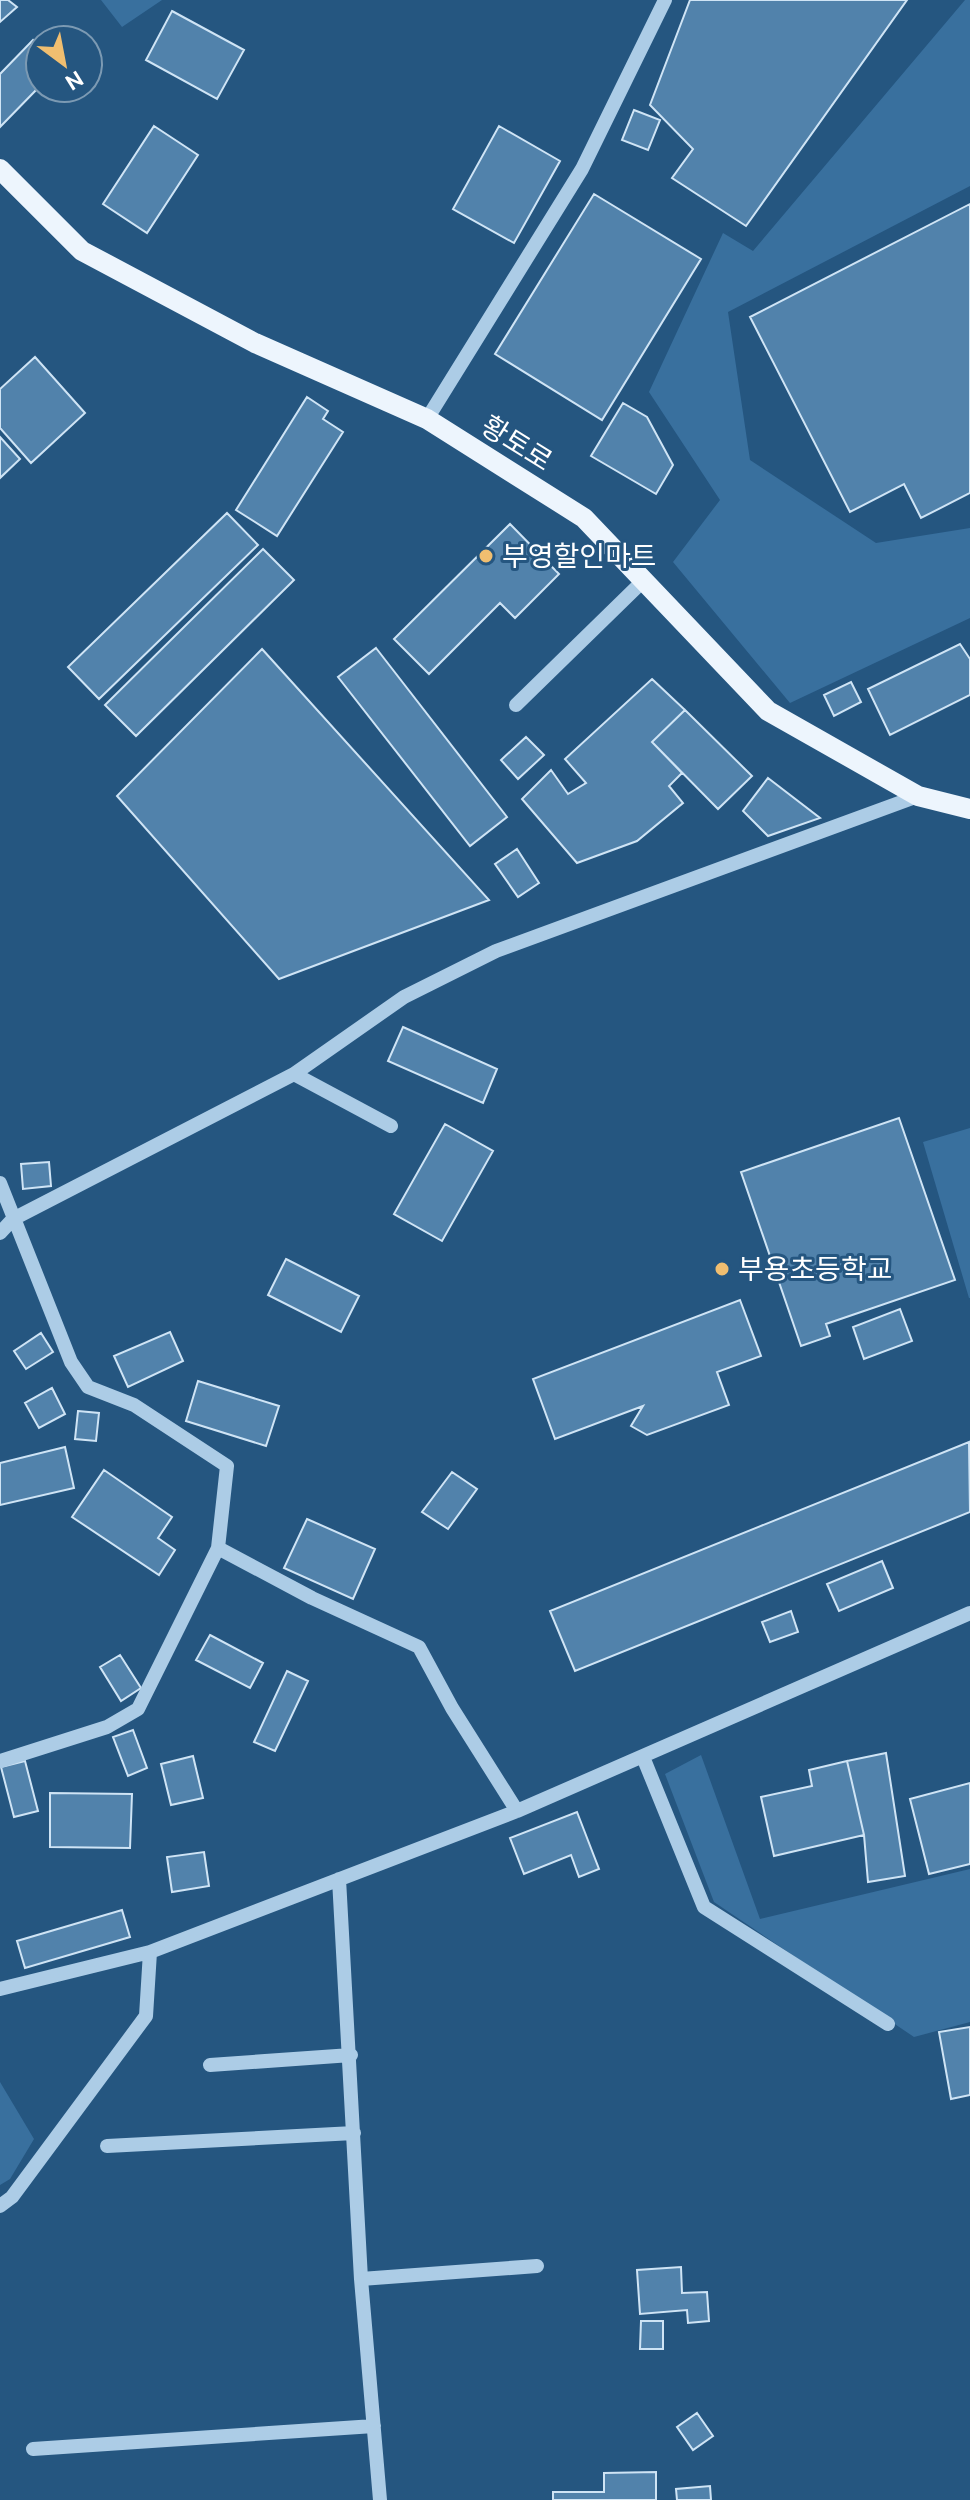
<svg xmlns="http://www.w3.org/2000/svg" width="970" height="2500" font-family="Ubuntu,'Noto Sans KR',sans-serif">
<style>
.green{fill:#39709e}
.building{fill:#5182ab;stroke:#cfe4f5;stroke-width:2}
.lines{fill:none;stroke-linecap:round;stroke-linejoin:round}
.minor{stroke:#accce6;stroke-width:14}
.major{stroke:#edf5fd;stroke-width:20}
.poi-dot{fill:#f0be70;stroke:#255680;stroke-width:3}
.labels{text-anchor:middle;stroke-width:6;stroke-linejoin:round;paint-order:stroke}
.street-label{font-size:28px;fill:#fff;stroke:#255680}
.poi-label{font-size:28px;fill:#fff;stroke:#255680;text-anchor:start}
</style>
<rect width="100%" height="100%" fill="#255680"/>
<path class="green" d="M101,0H162L122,27Z
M965,0H970V186L728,312L750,460L876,543L970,528V618L790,703L673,562L720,500L649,392L723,233L753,251Z
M970,1128V1298H969L923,1142Z
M701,1755L760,1919L970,1869V2022L914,2037L714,1902L665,1774Z
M0,2082L34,2139L10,2179L0,2185Z"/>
<path class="building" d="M0,0H8L17,7L0,22Z
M690,0H907L746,226L672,178L693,149L650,105Z
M172,11L244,50L217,99L146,60Z
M33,40L40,48V86L0,127V74Z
M634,110L660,120L648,150L622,140Z
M154,126L198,155L147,233L103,204Z
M499,126L560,161L514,243L453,209Z
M594,194L701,259L602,420L495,354Z
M970,204V493L921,518L904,484L850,512L750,317Z
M35,357L85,413L31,463L0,428V389Z
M307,397L328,411L323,419L343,432L277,536L236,510Z
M623,403L647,417L673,465L656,494L591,456Z
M0,437L20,459L0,478Z
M227,513L258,545L99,699L68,667Z
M510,524L559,574L515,618L500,603L429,674L394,639Z
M263,549L294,580L136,736L105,705Z
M960,644L970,659V695L890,735L868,689Z
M376,648L507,817L470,846L338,677Z
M262,649L489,900L279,979L117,796Z
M652,679L685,710L652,742L682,773L669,786L683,803L637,841L577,863L522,799L551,770L568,794L586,783L565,759Z
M851,682L861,702L834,716L824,695Z
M685,710L752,776L718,809L652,742Z
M526,737L544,755L518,779L501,760Z
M768,778L820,818L768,836L743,811Z
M517,849L539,883L518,897L495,864Z
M403,1027L497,1069L483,1103L388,1061Z
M899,1118L955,1280L826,1324L830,1336L801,1346L741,1172Z
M445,1124L493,1151L442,1241L394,1214Z
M49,1162L51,1186L23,1189L21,1164Z
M286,1259L359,1296L341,1332L268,1295Z
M740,1300L761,1356L717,1372L729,1405L647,1435L631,1426L643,1406L555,1439L533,1379Z
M900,1309L912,1341L864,1359L853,1327Z
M170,1332L183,1361L128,1387L114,1356Z
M41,1333L53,1352L26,1369L14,1351Z
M198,1381L279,1406L266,1446L186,1421Z
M52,1388L65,1414L39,1428L25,1403Z
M78,1411L99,1413L96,1441L75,1439Z
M969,1442L970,1512L575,1671L550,1611Z
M65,1447L74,1488L0,1505V1463Z
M104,1470L172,1517L158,1538L175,1550L159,1575L72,1517Z
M452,1472L477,1489L448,1529L422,1512Z
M307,1519L375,1549L353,1599L284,1568Z
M882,1561L893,1588L839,1611L827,1584Z
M791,1611L798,1632L770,1642L762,1622Z
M210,1635L263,1663L250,1688L196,1660Z
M120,1655L141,1688L121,1701L100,1667Z
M287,1671L308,1681L275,1751L254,1742Z
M133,1730L147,1768L128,1776L113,1737Z
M886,1753L905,1876L868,1882L864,1835L847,1761Z
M193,1756L203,1798L171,1805L161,1764Z
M25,1761L38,1811L14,1817L1,1767Z
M847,1761L864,1835L774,1856L761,1797L812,1786L809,1770Z
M970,1783V1864L929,1874L910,1799Z
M50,1793L132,1794L130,1848L50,1847Z
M577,1812L599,1869L579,1877L571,1855L524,1874L510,1838Z
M204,1852L209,1886L172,1892L167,1857Z
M122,1910L130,1937L25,1968L17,1941Z
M970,2027V2095L951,2099L939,2032Z
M681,2267L682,2293L707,2292L709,2321L688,2323L687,2310L640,2314L637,2270Z
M641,2321H663V2349H640Z
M697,2413L713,2436L693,2450L677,2427Z
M656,2472V2500H553V2492H604V2473Z
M710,2486L711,2500H677L676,2489Z"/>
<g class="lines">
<path class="minor" d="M427,419L582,169L665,0
M516,705L643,581
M294,1074L391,1126
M0,1183L71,1362L88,1387L134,1405L227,1466L218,1548L312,1598L419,1647L452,1708L517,1811
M0,1233L13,1219L294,1074L404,997L496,951L918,796
M643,1757L704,1907L888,2024
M0,1761L107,1727L138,1709L218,1548
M339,1879L361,2279L380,2500
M0,1989L150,1952L517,1811L970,1613
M210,2065L351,2055
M107,2146L354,2133
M0,2206L12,2197L146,2016L150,1952
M361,2279L537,2266
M33,2449L374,2426"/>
<path class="major" d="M0,169L82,251L255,343L427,419L584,518L768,711L918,796L970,809"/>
</g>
<g class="poi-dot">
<circle cx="486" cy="556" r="8"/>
<circle cx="722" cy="1269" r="8"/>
</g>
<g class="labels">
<g class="street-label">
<text transform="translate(517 443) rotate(32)" y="10">황토로</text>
</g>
<g class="poi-label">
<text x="502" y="566">부영할인마트</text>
<text x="738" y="1279">부용초등학교</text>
</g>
</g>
<g transform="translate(64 64) rotate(148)"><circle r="38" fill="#255680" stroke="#7c9ab3" stroke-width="2"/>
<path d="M0-6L14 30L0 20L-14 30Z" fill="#f0be70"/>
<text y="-12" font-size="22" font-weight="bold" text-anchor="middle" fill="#ffffff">N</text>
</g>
</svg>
